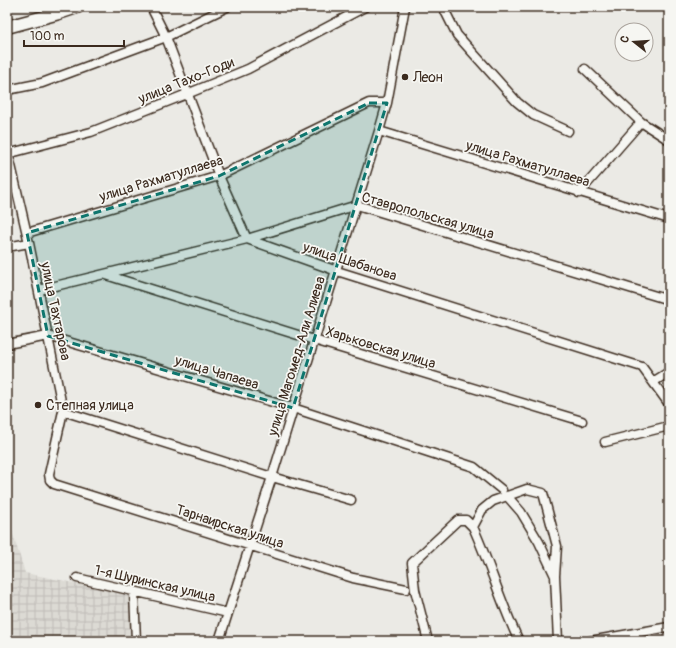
<svg xmlns="http://www.w3.org/2000/svg" width="676" height="648" font-family="Pangolin,sans-serif">
<style>
.industrial{fill:url(#industrial-grid)}
.lines{fill:none;stroke-linecap:round;stroke-linejoin:round}
.minor-casing{stroke:#3b2a1e;stroke-width:11}
.primary-casing{stroke:#3b2a1e;stroke-width:15}
.minor{stroke:#f6f6f2;stroke-width:8}
.primary{stroke:#f6f6f2;stroke-width:12}
.marked{fill:#0f766e;fill-opacity:0.2;stroke:#0f766e;stroke-width:3;stroke-dasharray:8 5;stroke-linejoin:round}
.poi-dot{fill:#3b2a1e;stroke:#f6f6f2;stroke-width:1.5}
.labels{text-anchor:middle;stroke-width:3.5;stroke-linejoin:round;paint-order:stroke}
.poi-label{font-size:14px;fill:#3b2a1e;stroke:#f6f6f2;text-anchor:start}
.street-label{font-size:14px;fill:#3b2a1e;stroke:#f6f6f2}
</style>
<defs>
<pattern id="industrial-grid" width="8" height="8" patternUnits="userSpaceOnUse"><rect width="8" height="8" fill="#dcdad4"/><path d="M0 4h8M4 0v8" fill="none" stroke="#bebbb6"/></pattern>
</defs>
<rect width="100%" height="100%" fill="#ebeae5"/>
<filter id="ink" filterUnits="userSpaceOnUse"><feTurbulence type="fractalNoise" baseFrequency=".025" numOctaves="2"/><feDisplacementMap in="SourceGraphic" scale="8" xChannelSelector="R" yChannelSelector="G"/><feConvolveMatrix kernelMatrix="1 2 1 2 8 2 1 2 1" color-interpolation-filters="sRGB"/></filter>
<g filter="url(#ink)">
<path class="industrial" d="M7,515L25,573L129,594L131,641H7Z"/>
<g class="lines">
<g class="minor-casing">
<path id="minor" d="M151,7L166,37L219,176L247,239L337,271L642,367L669,404
M443,7L457,35L517,102L533,115L568,131
M585,69L641,122L669,140
M7,90L42,83L166,37L227,7
M379,131L669,219
M7,148L29,243L63,411L49,474L50,480L54,484L353,578L406,589
M7,154L91,132L187,94L248,69L365,7
M579,193L641,122
M27,233L219,176L369,103H387
M7,247L29,243
M106,275L314,340L582,421
M39,290L247,239L357,205L669,300
M7,344L48,336L293,408L474,467L502,490
M653,382L669,372
M63,411L272,477L351,500
M605,442L669,426
M507,496L521,512L539,542L555,576L558,641
M473,527C490,564 501,604 519,641
M77,578L228,613
M134,592L136,641
M219,641L272,477L379,131L387,103L405,7
M428,641L415,590L412,563L458,520H466L473,527L482,510L493,501L527,489L543,493L557,546L555,576
M590,641L669,627"/>
</g>
<g class="primary-casing">
<path id="primary" d="M7,27L59,13L77,7"/>
</g>
<use href="#minor" class="minor"/>
<use href="#primary" class="primary"/>
</g>
</g>
<path class="marked" d="M369,103H387L293,408L48,336L27,233L219,176Z"/>
<g class="poi-dot">
<circle cx="405" cy="77" r="4"/>
<circle cx="38" cy="405" r="4"/>
</g>
<g class="labels">
<g class="poi-label">
<text x="413" y="82">Леон</text>
<text x="46" y="410">Степная улица</text>
</g>
<g class="street-label">
<text transform="translate(186 80) rotate(-22)" y="5">улица Тахо-Годи</text>
<text transform="translate(528 163) rotate(17)" y="5">улица Рахматуллаева</text>
<text transform="translate(161 178) rotate(-17)" y="5">улица Рахматуллаева</text>
<text transform="translate(428 215) rotate(16)" y="5">Ставропольская улица</text>
<text transform="translate(350 261) rotate(18)" y="5">улица Шабанова</text>
<text transform="translate(56 311) rotate(78)" y="5">улица Тахтарова</text>
<text transform="translate(381 347) rotate(17)" y="5">Харьковская улица</text>
<text transform="translate(296 356) rotate(-73)" y="5">улица Магомед-Али Алиева</text>
<text transform="translate(217 372) rotate(17)" y="5">улица Чапаева</text>
<text transform="translate(230 526) rotate(18)" y="5">Тарнаирская улица</text>
<text transform="translate(155 583) rotate(13)" y="5">1-я Шуринская улица</text>
</g>
</g>
<rect width="676" height="648" fill="none" stroke="#f6f6f2" stroke-width="24"/>
<rect x="12" y="12" width="652" height="624" fill="none" stroke="#3b2a1e" stroke-width="1.5" filter="url(#ink)"/>
<g transform="translate(634 42) rotate(287)"><circle r="19" fill="#f6f6f2" stroke="#aba49d"/>
<path d="M0-3L7 15L0 10L-7 15Z" fill="#3b2a1e"/>
<text y="-6" font-size="11" font-weight="bold" text-anchor="middle" fill="#3b2a1e">С</text>
</g>
<path d="M24 40v6h100v-6" fill="none" stroke="#3b2a1e" stroke-width="2"/>
<text x="30" y="40" font-size="12" fill="#3b2a1e" stroke="#f6f6f2" stroke-width="3" paint-order="stroke">100 m</text>
</svg>
